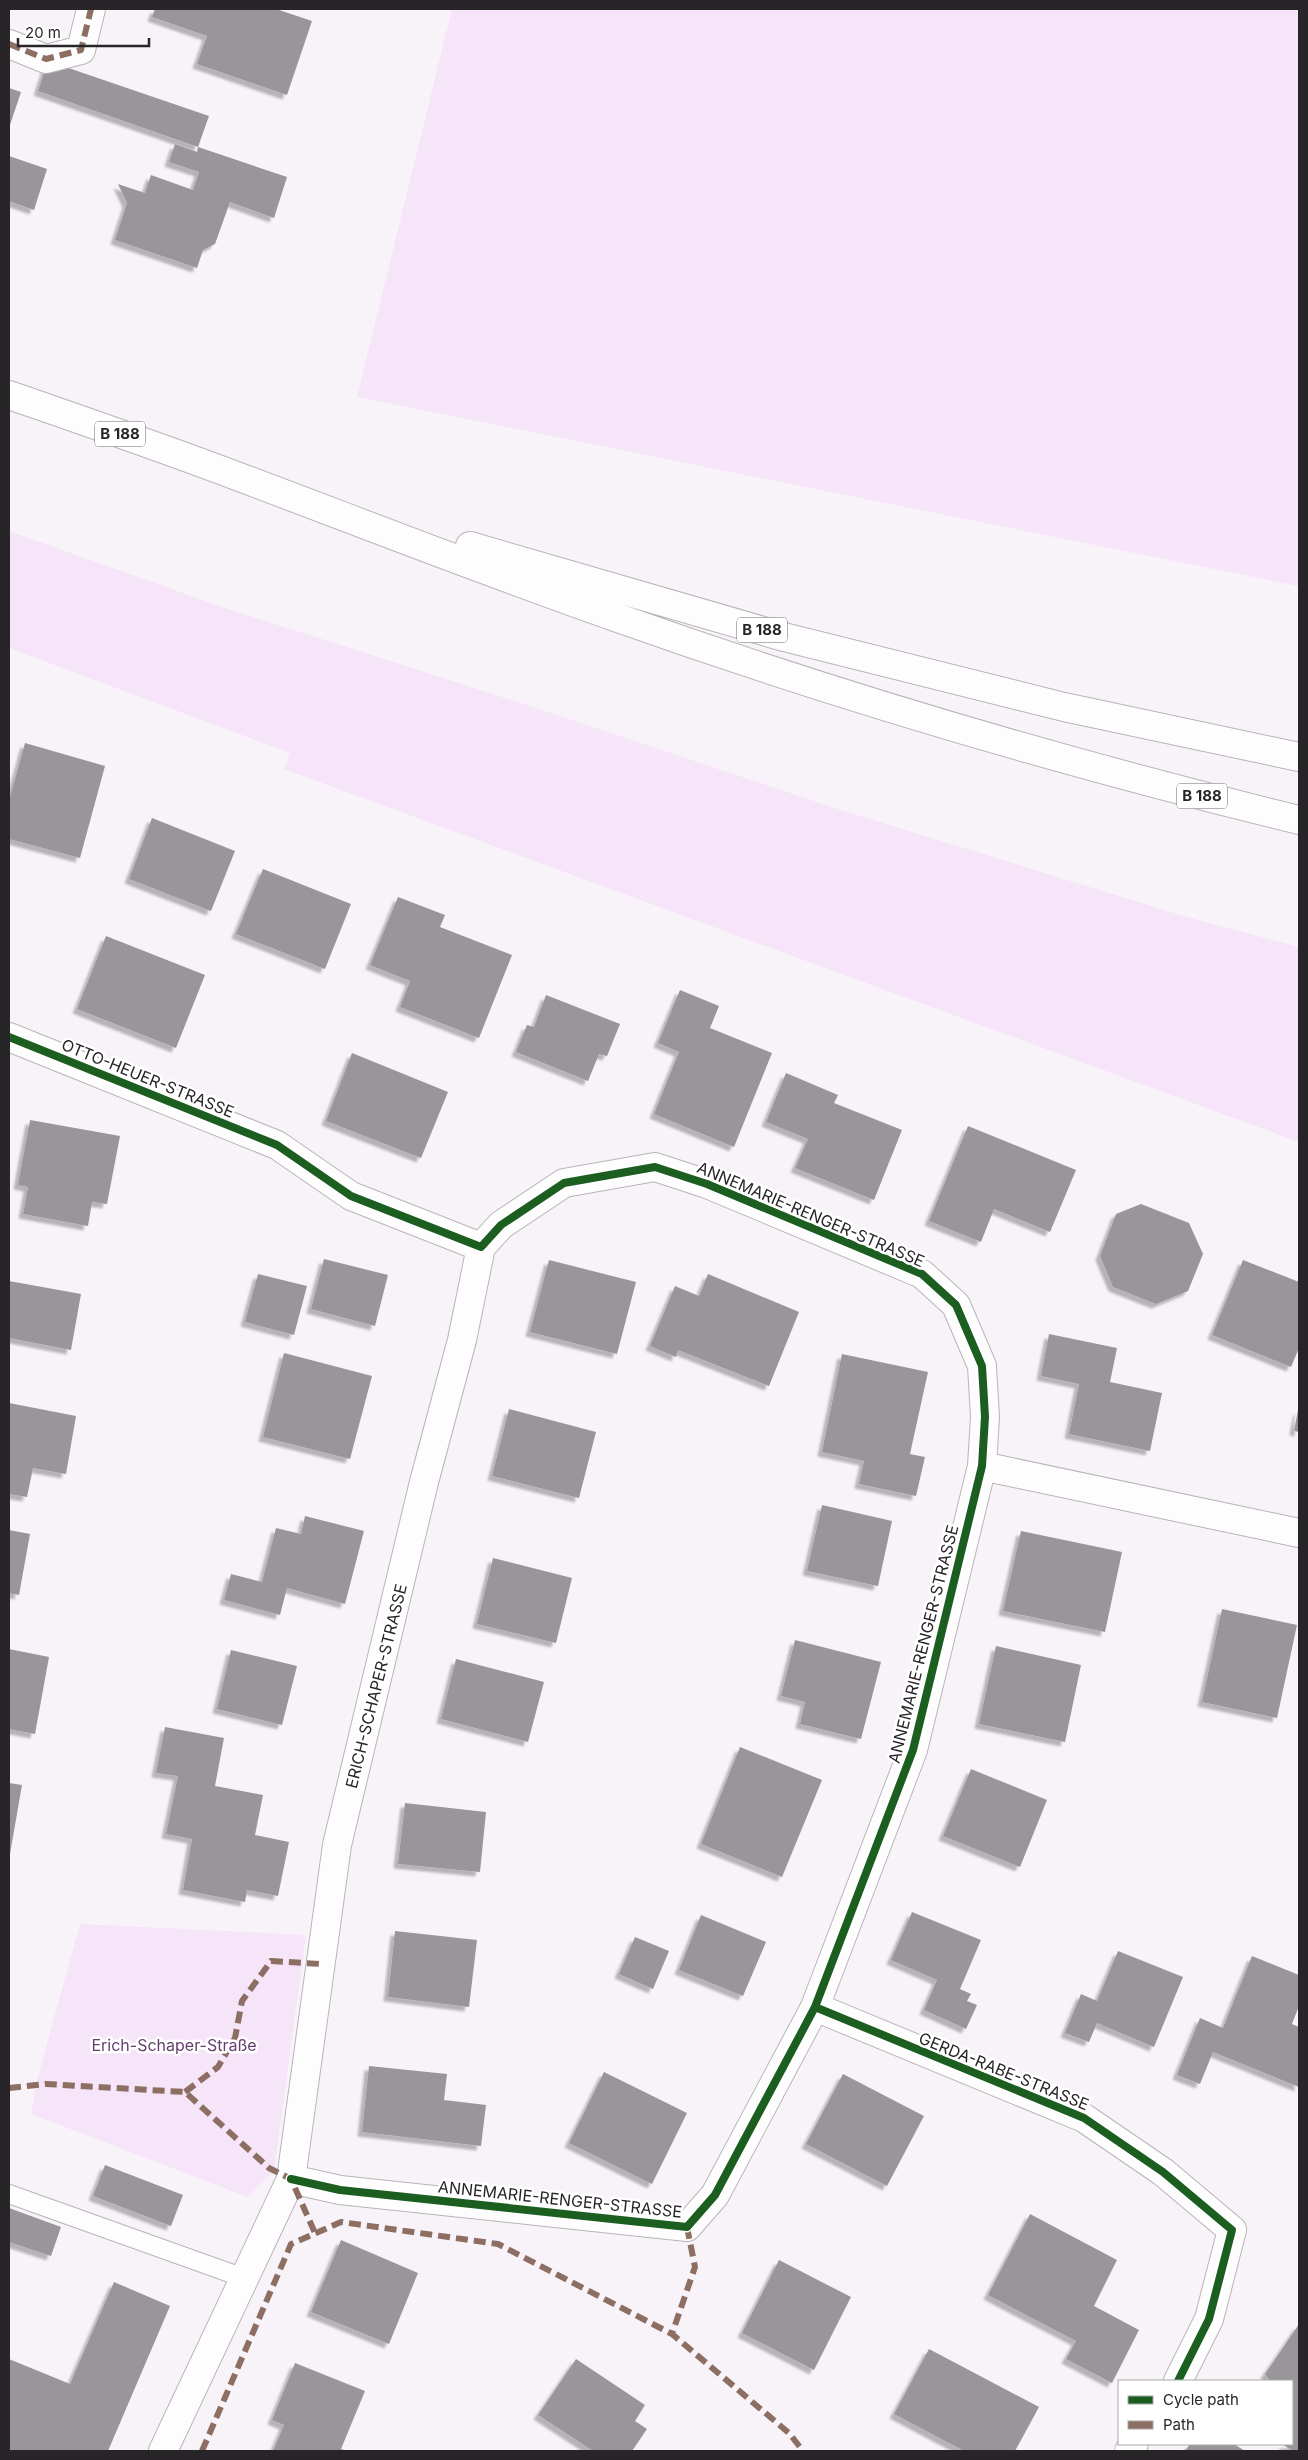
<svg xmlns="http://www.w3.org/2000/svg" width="1308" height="2460" font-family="Inter,sans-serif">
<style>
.green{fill:#f6e4f9}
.building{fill:#999699;filter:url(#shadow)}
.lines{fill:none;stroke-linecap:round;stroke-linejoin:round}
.service-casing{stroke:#b8b4b8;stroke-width:20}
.minor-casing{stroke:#b8b4b8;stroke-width:30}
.primary-casing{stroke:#b8b4b8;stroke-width:30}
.service{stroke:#fefdfe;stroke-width:18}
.minor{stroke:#fefdfe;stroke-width:28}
.primary{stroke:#fefdfe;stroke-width:28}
.quiet{stroke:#8d6e63;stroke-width:6;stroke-dasharray:12 6;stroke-linecap:butt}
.cycleway-casing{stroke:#fff;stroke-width:11}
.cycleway{stroke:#1b5e20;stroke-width:8}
.labels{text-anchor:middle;stroke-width:5;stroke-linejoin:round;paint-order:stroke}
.shield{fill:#fff;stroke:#686669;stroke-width:1}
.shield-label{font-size:15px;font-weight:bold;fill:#282529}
.street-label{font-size:16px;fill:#282529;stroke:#fff}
.park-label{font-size:16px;fill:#643e6c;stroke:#fff}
</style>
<defs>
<filter id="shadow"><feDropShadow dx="-4.5" dy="4.5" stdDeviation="1" flood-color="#0004"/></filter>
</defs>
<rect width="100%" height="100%" fill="#f8f3f8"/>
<path class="green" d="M452,9H1299V586L357,397Z
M9,531L222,607L515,701L844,811L1187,917L1299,947V1142L284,769L290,753L9,648Z
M80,1924L306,1935L274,2171L248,2197L31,2114L37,2080Z"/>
<path class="building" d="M155,9H276L312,21L287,95L197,64L207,36L152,17Z
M48,61L209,116L198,147L38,91Z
M9,88L21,92L9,128Z
M175,144L197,152L198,147L287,177L274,218L230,202L215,244L203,250L197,268L115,240L127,203L118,184L145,193L151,175L193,190L199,172L169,162Z
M9,156L47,169L34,210L9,201Z
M25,743L105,766L80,858L9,839V801Z
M152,818L235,851L211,911L129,879Z
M263,869L351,904L325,969L236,934Z
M398,897L445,915L440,927L512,955L479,1038L400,1007L410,981L370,965Z
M106,936L205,975L176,1048L77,1009Z
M680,990L719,1006L710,1028L772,1053L734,1147L654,1114L679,1052L658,1043Z
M546,995L620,1024L607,1056L599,1054L588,1081L516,1052L527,1025L534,1027Z
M352,1053L448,1092L421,1158L326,1121Z
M786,1073L838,1095L834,1103L902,1130L874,1200L795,1168L808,1139L766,1122Z
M30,1120L120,1136L107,1204L92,1202L88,1226L23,1214L28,1187L18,1185Z
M968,1126L1076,1170L1050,1232L994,1209L981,1242L929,1221Z
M1141,1204L1189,1223L1203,1254L1188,1291L1156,1304L1113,1287L1100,1256L1116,1214Z
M324,1259L388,1275L375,1326L311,1309Z
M549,1260L636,1282L617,1354L530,1332Z
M1243,1260L1299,1282V1348L1291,1367L1212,1335Z
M258,1274L307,1286L294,1335L245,1322Z
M708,1274L799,1312L769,1386L678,1350L676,1357L650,1346L675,1286L699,1296Z
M9,1281L81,1294L71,1350L9,1338Z
M1049,1334L1117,1348L1110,1382L1162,1393L1150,1451L1069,1434L1079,1384L1041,1376Z
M284,1353L372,1376L350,1459L263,1437Z
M842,1354L928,1372L910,1454L925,1457L916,1496L859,1484L864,1461L822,1452Z
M9,1403L76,1416L66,1474L33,1468L27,1497L9,1494Z
M509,1409L596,1432L579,1498L492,1476Z
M1298,1410H1299V1432L1294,1431Z
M822,1505L892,1521L878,1586L807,1571Z
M305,1516L364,1531L345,1604L287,1588L280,1615L224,1600L231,1574L262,1582L276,1528L301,1534Z
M9,1530L30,1534L19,1595L9,1593Z
M1021,1531L1122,1552L1105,1632L1003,1611Z
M493,1558L572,1578L556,1643L477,1624Z
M1222,1609L1297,1625L1277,1718L1202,1702Z
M795,1640L881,1662L861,1739L800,1724L805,1702L781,1696Z
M996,1646L1081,1665L1065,1742L979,1724Z
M9,1649L49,1657L35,1734L9,1729Z
M231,1650L297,1666L282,1725L217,1709Z
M456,1659L544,1682L528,1742L441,1719Z
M165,1727L224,1738L215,1786L263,1795L255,1835L289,1842L278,1896L247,1890L245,1902L183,1890L192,1839L166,1834L178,1776L156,1773Z
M740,1747L822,1780L782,1877L701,1844Z
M971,1769L1047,1800L1020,1867L943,1836Z
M9,1783L22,1785L10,1854L9,1853Z
M405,1803L486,1812L480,1872L398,1864Z
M912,1912L981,1940L960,1989L971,1994L967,2001L977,2005L966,2029L924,2010L937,1980L891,1960Z
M701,1915L766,1942L743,1996L679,1970Z
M395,1931L477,1940L469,2007L388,1997Z
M635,1937L669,1951L653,1989L619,1974Z
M1118,1951L1183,1977L1154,2047L1097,2023L1089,2042L1065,2033L1081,1994L1097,2001Z
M1252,1956L1299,1975V2006L1292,2024L1299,2027V2087L1213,2052L1200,2084L1177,2075L1200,2018L1223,2028Z
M369,2066L447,2074L444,2100L486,2105L481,2146L362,2132Z
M604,2072L687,2113L652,2184L569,2143Z
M843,2074L924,2116L887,2186L806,2144Z
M105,2165L183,2195L171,2226L93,2196Z
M9,2208L61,2227L51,2256L9,2242Z
M1030,2214L1117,2260L1094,2306L1139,2330L1112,2383L1066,2359L1076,2341L988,2295Z
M341,2240L418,2273L389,2344L311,2312Z
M779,2260L851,2297L814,2370L742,2333Z
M114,2282L170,2306L108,2451H9V2359L70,2384Z
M1299,2324V2451H1293L1282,2444H1292V2381H1270L1265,2374Z
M929,2349L1039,2407L1015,2451H964L894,2414Z
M576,2359L645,2405L635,2421L647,2429L632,2451H593L538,2415Z
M295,2363L365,2391L341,2449L347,2451H273L284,2425L272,2420Z
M1190,2444H1234L1245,2451H1185Z"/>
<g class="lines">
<g class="service-casing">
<path id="service" d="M9,2194L244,2278"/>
</g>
<g class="minor-casing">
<path id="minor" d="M9,44L46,59L81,50L91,9
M9,1037L277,1145L351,1196L481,1247
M982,1466L1299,1533
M815,2007L1084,2118L1163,2172L1232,2230L1209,2319L1178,2381
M291,2179L340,2190L687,2227L715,2195L815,2007L913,1750L982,1466L985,1417L982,1366L956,1305L922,1274L707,1184L655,1167L564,1183L501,1225L481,1247
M163,2451L291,2179L337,1845L424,1482L462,1340L481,1247
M1129,2451L1134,2444"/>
</g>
<g class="primary-casing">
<path id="primary" d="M9,395C84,421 160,447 234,475C362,523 489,573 618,618C841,697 1069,764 1299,820
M470,546L784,637L1064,707L1299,757"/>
</g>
<use href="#service" class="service"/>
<use href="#minor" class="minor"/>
<use href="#primary" class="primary"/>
<path class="quiet" d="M9,44L46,59L81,50L91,9
M9,2088L46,2084L185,2092L269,2168L291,2179L315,2233
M185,2092L218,2067L235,2038L242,2001L271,1961L321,1964
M687,2227L695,2267L672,2334L789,2433L803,2451
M202,2451L291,2244L341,2222L498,2244L672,2334"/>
<g class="cycleway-casing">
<path id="cycleway" d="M9,1037L277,1145L351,1196L481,1247L501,1225L564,1183L655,1167L707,1184L922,1274L956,1305L982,1366L985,1417L982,1466L913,1750L815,2007L715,2195L687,2227L340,2190L291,2179
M815,2007L1084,2118L1163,2172L1232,2230L1209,2319L1178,2381"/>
</g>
<use href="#cycleway" class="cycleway"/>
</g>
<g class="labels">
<g class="shield">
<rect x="95" y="421.5" width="50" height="25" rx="4"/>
<rect x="737" y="617.5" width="50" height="25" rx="4"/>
<rect x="1177" y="783.5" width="50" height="25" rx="4"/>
</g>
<g class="shield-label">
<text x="120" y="439">B 188</text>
<text x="762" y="635">B 188</text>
<text x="1202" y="801">B 188</text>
</g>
<g class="street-label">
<text transform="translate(148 1078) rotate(22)" y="6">OTTO-HEUER-STRASSE</text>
<text transform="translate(811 1214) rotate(23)" y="6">ANNEMARIE-RENGER-STRASSE</text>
<text transform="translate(923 1644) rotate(-76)" y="6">ANNEMARIE-RENGER-STRASSE</text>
<text transform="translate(376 1686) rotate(-76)" y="6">ERICH-SCHAPER-STRASSE</text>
<text transform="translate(1004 2071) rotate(22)" y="6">GERDA-RABE-STRASSE</text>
<text transform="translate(560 2199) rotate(6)" y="6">ANNEMARIE-RENGER-STRASSE</text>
</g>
<g class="park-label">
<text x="174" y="2051">Erich-Schaper-Straße</text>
</g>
</g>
<rect width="1308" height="2460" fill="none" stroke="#282529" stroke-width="20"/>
<rect x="1118" y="2380" width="175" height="65" fill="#ffffff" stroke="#a9a8a9"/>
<rect x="1128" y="2396" width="25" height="8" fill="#1b5e20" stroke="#a9a8a9"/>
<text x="1163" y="2405" font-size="15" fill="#282529">Cycle path</text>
<rect x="1128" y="2421" width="25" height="8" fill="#8d6e63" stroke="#a9a8a9"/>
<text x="1163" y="2430" font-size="15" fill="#282529">Path</text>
<path d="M18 38v8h131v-8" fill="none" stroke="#282529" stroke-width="2.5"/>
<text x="25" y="38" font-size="15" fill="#282529" stroke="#ffffff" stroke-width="4" paint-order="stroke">20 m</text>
</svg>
